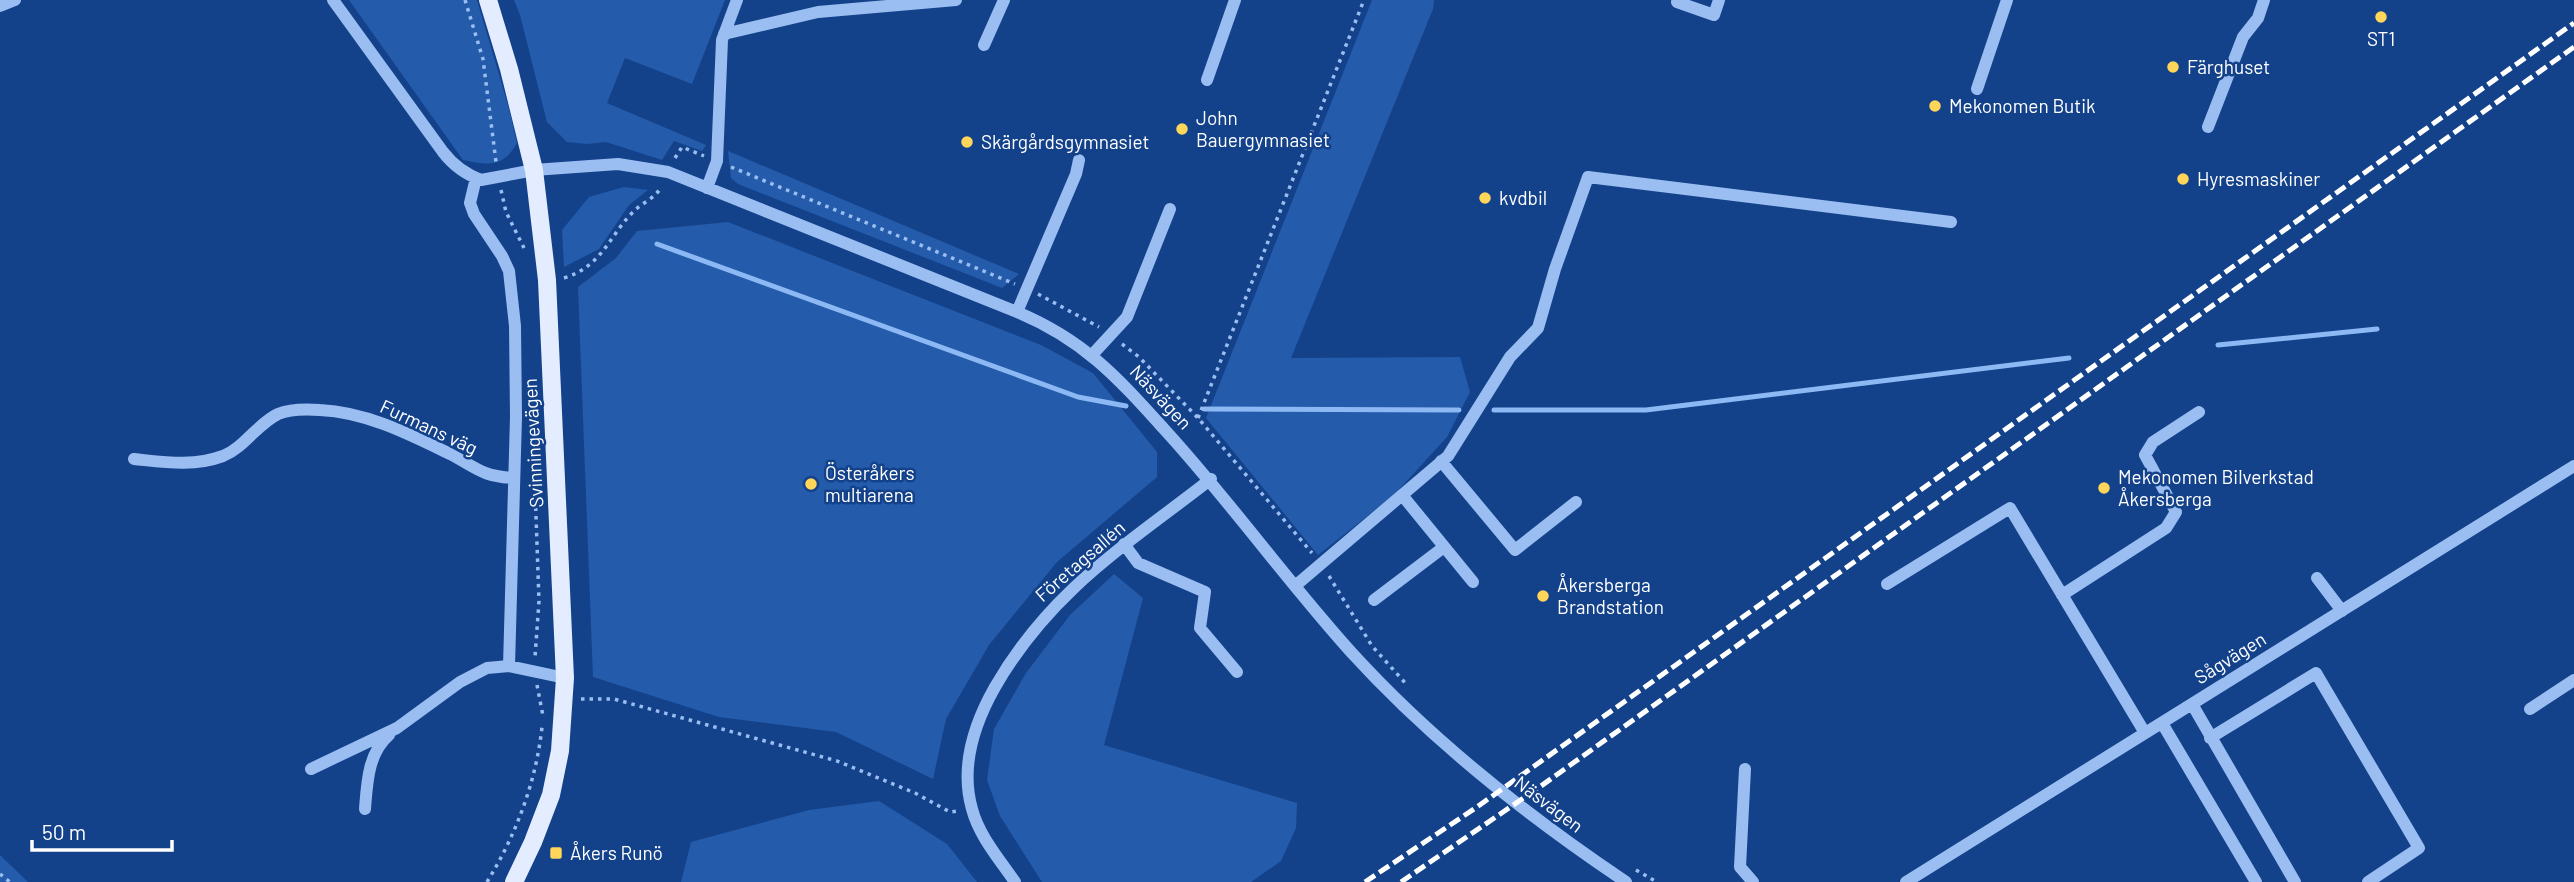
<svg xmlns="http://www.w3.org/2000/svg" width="2574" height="882" font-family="Barlow,sans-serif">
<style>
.green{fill:#245baa}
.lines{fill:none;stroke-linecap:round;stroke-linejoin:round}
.stream{stroke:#8cb8f4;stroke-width:5}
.path{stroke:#9abef1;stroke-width:3.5;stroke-dasharray:3.5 5;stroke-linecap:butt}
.minor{stroke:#9abef1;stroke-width:12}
.major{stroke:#e4edff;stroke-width:18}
.rail{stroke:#fff;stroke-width:5;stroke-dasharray:12 5;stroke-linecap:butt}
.poi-dot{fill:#ffd65a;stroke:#13428b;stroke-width:2.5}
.labels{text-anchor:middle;stroke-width:5;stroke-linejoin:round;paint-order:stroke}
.poi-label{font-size:19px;fill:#fff;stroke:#13428b;text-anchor:start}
.street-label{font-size:19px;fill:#fff;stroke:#13428b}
</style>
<rect width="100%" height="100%" fill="#13428b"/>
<path class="green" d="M349,0H477L508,105L517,143C503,168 488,165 463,160Z
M514,0H725L692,84L625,58L607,103L706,145L702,151L674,141L662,160L606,142L587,144L567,142L547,122L520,15Z
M1372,0H1434L1433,9L1291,358L1460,357L1470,392L1447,437L1394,495L1318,555L1206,418Z
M728,151L1019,274L1002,288L738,184L731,178Z
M624,187L648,190L629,205L599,249L564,267L562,230L589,197Z
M728,222L1041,345L1093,373L1157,452V477L1057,562L989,645L946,719L933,779L836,732L719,717L593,677L578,287L616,258L637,231Z
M1114,574L1143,598L1104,745L1297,803L1296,828L1281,861L1251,882H1042L1000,816L987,780L994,729L1026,673L1070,615Z
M879,801L947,844L977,882H681L691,842L809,810Z
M0,855L28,882H0Z"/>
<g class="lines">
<path class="stream" d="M657,244L1078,397L1126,406
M2218,345L2377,329
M1204,409L1459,410
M1494,410H1646L2069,358"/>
<path class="path" d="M465,0L483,59L496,162
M675,158L682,147L704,156
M731,167L1015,284
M501,190L506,212L524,248
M564,278C602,266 608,238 632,213C641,203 655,199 661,187
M1038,294L1099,327
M1122,344L1139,357L1198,418L1312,553
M1198,418L1364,0
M533,431L539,601L535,657
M1329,576L1372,646L1408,686
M537,685L543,716
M581,699H614L837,761L915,793L950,812L959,811
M1636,870L1657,882
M0,874L10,882
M487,882C516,835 536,782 542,727"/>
<path class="minor" d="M333,0L443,152C453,165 465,174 481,180L534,170L618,164L668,172L1017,312C1084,340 1117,377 1164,429C1230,501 1286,580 1351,652C1432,741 1526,815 1626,882
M1677,2L1714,15L1719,0
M0,6L15,0
M724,34L818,12L956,0
M984,45L1004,0
M1207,80L1235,0
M1977,89L2007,0
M2208,127L2243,37L2258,18L2264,0
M476,178L470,203L474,214L502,256L509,271L515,326L516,417L509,666
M707,188L717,161L722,40L737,0
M1017,312L1076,174L1079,160
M1092,355L1127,317L1170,209
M134,459C164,462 193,467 223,456C245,447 257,424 278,414C290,409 307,409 320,410C366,412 409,434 450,454C477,468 481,476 513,478
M1441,461L1515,550L1576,502
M1402,495L1473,582
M1124,544L1138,563L1205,592L1200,628L1237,672
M2317,578L2342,611
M1887,584L2010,508L2145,733
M1295,586L1448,456L1510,357L1538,328L1555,269L1588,177L1951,222
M2062,595L2166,528L2176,512L2145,455L2153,442L2199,412
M1374,600L1444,547
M2192,704L2295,882
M2530,709L2574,680
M2162,723L2256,882
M2210,738L2316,673L2419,848L2368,882
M311,769L397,728L460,682L487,668L509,666L565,678
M1745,769L1740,867L1753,882
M365,809C367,783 368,753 389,735
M1015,882C1000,860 979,836 972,809C960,767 974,724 995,687C1051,590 1125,546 1211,479
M1906,882L2574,466"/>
<path class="major" d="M488,0L509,69L534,170L547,280L565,678L560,751L551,795L533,842L514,882"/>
<path class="rail" d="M1365,882L1477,807L2574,23
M1401,882L1541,786L2574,47"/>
</g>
<g class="poi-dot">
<circle cx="2381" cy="17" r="7"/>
<circle cx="2173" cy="67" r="7"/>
<circle cx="1935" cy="106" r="7"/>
<circle cx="1182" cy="129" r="7"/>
<circle cx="967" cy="142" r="7"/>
<circle cx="2183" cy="179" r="7"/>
<circle cx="1485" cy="198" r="7"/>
<circle cx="811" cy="484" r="7"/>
<circle cx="2104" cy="488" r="7"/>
<circle cx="1543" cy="596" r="7"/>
<rect x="549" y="846" width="14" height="14" rx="3.5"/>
</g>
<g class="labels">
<g class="poi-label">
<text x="2381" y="46" text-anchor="middle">ST1</text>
<text x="2187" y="74">Färghuset</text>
<text x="1949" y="113">Mekonomen Butik</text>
<text x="1196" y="125">John<tspan x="1196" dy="22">Bauergymnasiet</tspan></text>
<text x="981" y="149">Skärgårdsgymnasiet</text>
<text x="2197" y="186">Hyresmaskiner</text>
<text x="1499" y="205">kvdbil</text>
<text x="825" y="480">Österåkers<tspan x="825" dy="22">multiarena</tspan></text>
<text x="2118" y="484">Mekonomen Bilverkstad<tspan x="2118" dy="22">Åkersberga</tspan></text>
<text x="1557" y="592">Åkersberga<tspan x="1557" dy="22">Brandstation</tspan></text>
<text x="570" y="860">Åkers Runö</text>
</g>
<g class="street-label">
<text transform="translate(1161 397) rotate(47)" y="7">Näsvägen</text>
<text transform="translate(429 427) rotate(25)" y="7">Furmans väg</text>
<text transform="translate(533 443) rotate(-93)" y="7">Svinningevägen</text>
<text transform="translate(1080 561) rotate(-41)" y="7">Företagsallén</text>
<text transform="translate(2230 658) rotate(-32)" y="7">Sågvägen</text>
<text transform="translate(1549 804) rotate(37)" y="7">Näsvägen</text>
</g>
</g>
<path d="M32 840v10h140v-10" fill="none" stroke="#ffffff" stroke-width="3.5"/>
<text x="42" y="840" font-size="21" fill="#ffffff" stroke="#13428b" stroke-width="5" paint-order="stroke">50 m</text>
</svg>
